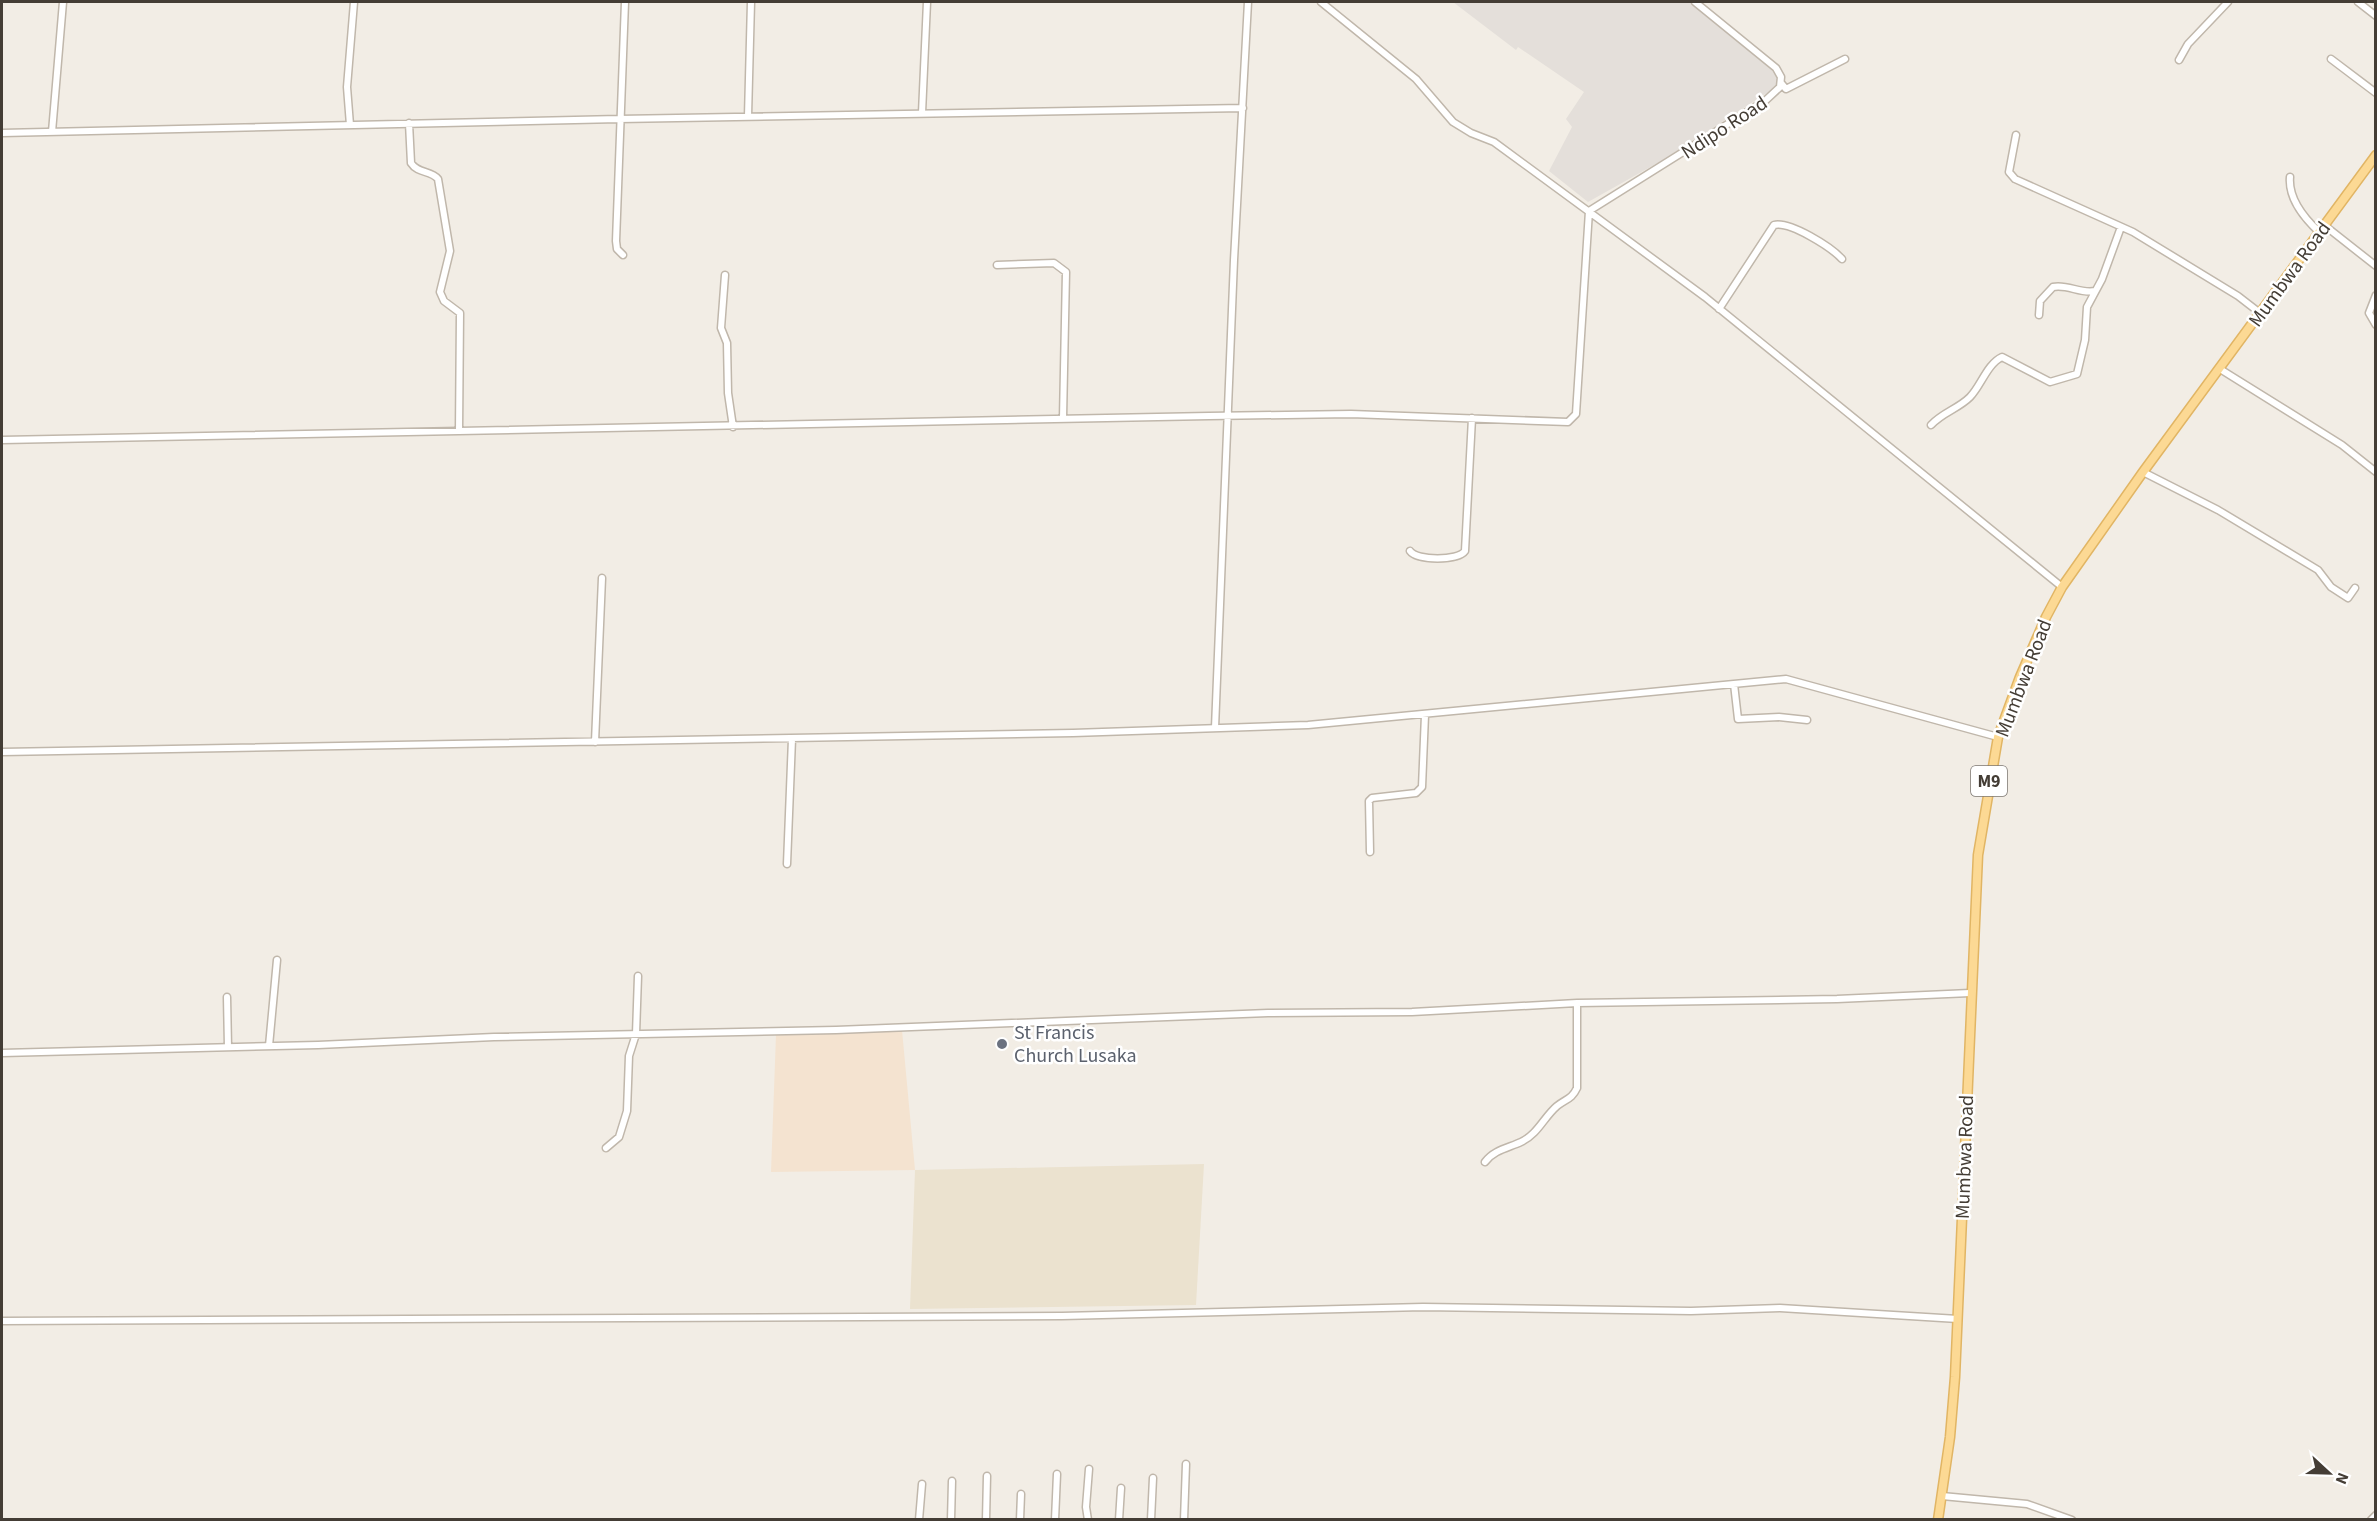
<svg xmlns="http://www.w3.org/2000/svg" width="2377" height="1521" font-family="'Source Sans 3',sans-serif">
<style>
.commercial{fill:#f4e3d0}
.industrial{fill:#e4dfda}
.education{fill:#ebe2cf}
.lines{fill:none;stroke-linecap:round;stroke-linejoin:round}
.minor-casing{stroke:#c0b7ab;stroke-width:9}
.major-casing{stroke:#e1b564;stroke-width:11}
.minor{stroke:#fff;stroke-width:6}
.major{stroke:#fcd994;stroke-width:8}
.worship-dot{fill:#6b7280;stroke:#fff;stroke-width:2}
.labels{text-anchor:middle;stroke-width:5;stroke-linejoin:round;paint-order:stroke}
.shield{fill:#fff;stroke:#7c7772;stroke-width:1.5}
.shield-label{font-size:18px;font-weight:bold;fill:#443d35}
.street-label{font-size:20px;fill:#443d35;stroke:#fff}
.worship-label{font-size:20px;fill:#5b616d;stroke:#fff;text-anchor:start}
</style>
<rect width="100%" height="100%" fill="#f2ede5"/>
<path class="commercial" d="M902,1030L915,1170L771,1172L776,1035Z"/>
<path class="industrial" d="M1453,2H1695L1778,73V86L1661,161L1588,202L1549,171L1572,127L1566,119L1584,92L1518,47L1516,50Z"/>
<path class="education" d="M1204,1164L1196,1305L910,1309L915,1170Z"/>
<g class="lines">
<g class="minor-casing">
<path id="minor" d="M1321,2L1416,79L1453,122L1471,133L1494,142L1705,297L2062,587
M2358,2L2376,16
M2331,59L2376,93
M2179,60L2188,44L2228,2
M1781,83L1786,89L1845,59
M922,113L927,2
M748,116L751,2
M409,123L411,163C418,174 431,170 438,179L450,251L440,292L444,301L460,313L459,431
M350,125L347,87L354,2
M52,132L63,2
M2,133L619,119L1243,108
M2016,135L2009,172L2015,179L2133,232L2238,296L2260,313
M2290,177C2288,199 2304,218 2319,232
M2324,225L2376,266
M623,255L617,249L616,241L625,2
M997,265L1054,263L1066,272L1063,418
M725,275L721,328L727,343L728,393L733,427
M2376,295L2369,313L2376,325
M1719,309L1774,225C1790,221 1831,247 1842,259
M2039,315L2040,301L2053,287C2068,284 2080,294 2095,291
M2220,369L2342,445L2376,472
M1931,425C1943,412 1958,409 1970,397C1981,386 1987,364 2002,357L2050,382L2077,374L2085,340L2087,307L2102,279L2121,227
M2,440L1209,416L1351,414L1568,422L1576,414L1589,211L1766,100L1780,87L1781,77L1776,68L1695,2
M2143,472L2218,510L2318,570L2331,587L2348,598L2355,588
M1410,551C1417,561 1458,561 1465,551L1472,418
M1734,684L1738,719L1779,717L1807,720
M1215,728L1234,260L1248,2
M595,742L602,578
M2,752L1073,733L1308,725L1786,679L1998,737
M1370,852L1369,801L1372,798L1416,793L1422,787L1425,715
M787,864L792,739
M227,997L228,1047
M269,1046L277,960
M2,1053L318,1045L494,1037L836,1030L1268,1013L1412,1012L1577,1003L1837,999L1970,993
M606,1148L619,1137L627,1111L629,1056L636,1034L638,976
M1485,1162C1494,1150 1508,1148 1521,1142C1538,1134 1544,1117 1557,1106C1566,1099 1572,1099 1577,1088V1003
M2,1321L1062,1316L1423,1307L1691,1311L1780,1308L1958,1319
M1942,1496L2027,1504L2072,1520
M919,1520L922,1484
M951,1520L952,1481
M986,1520L987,1476
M1020,1520L1021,1494
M1055,1520L1057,1474
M1088,1520L1086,1507L1089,1469
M1119,1520L1121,1488
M1151,1520L1153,1478
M1184,1520L1186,1464
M2371,1520L2376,1515"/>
</g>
<g class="major-casing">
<path id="major" d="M1938,1520L1950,1437L1955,1377L1978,855L1998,737L2020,677L2046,617L2062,587L2143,472L2376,155"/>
</g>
<use href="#minor" class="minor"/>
<use href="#major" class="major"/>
</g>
<circle class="worship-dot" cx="1002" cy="1044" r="6"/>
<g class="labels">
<rect class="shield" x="1971" y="766" width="36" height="30" rx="4.5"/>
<g class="shield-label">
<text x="1989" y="787">M9</text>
</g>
<g class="street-label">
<text transform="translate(1724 127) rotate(-33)" y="7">Ndipo Road</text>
<text transform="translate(2289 274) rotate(-54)" y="7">Mumbwa Road</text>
<text transform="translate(2023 678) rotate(-69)" y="7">Mumbwa Road</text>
<text transform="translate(1964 1157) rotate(-88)" y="7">Mumbwa Road</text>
</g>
<g class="worship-label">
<text x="1014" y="1039">St Francis<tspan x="1014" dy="23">Church Lusaka</tspan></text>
</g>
</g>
<rect width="2377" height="1521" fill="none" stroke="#443d35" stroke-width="6"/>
<g transform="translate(2329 1473) rotate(112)" stroke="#ffffff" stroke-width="4.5" paint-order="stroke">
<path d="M0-4.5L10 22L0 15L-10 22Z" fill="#443d35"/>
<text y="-9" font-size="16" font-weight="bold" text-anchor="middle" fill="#443d35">N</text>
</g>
</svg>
